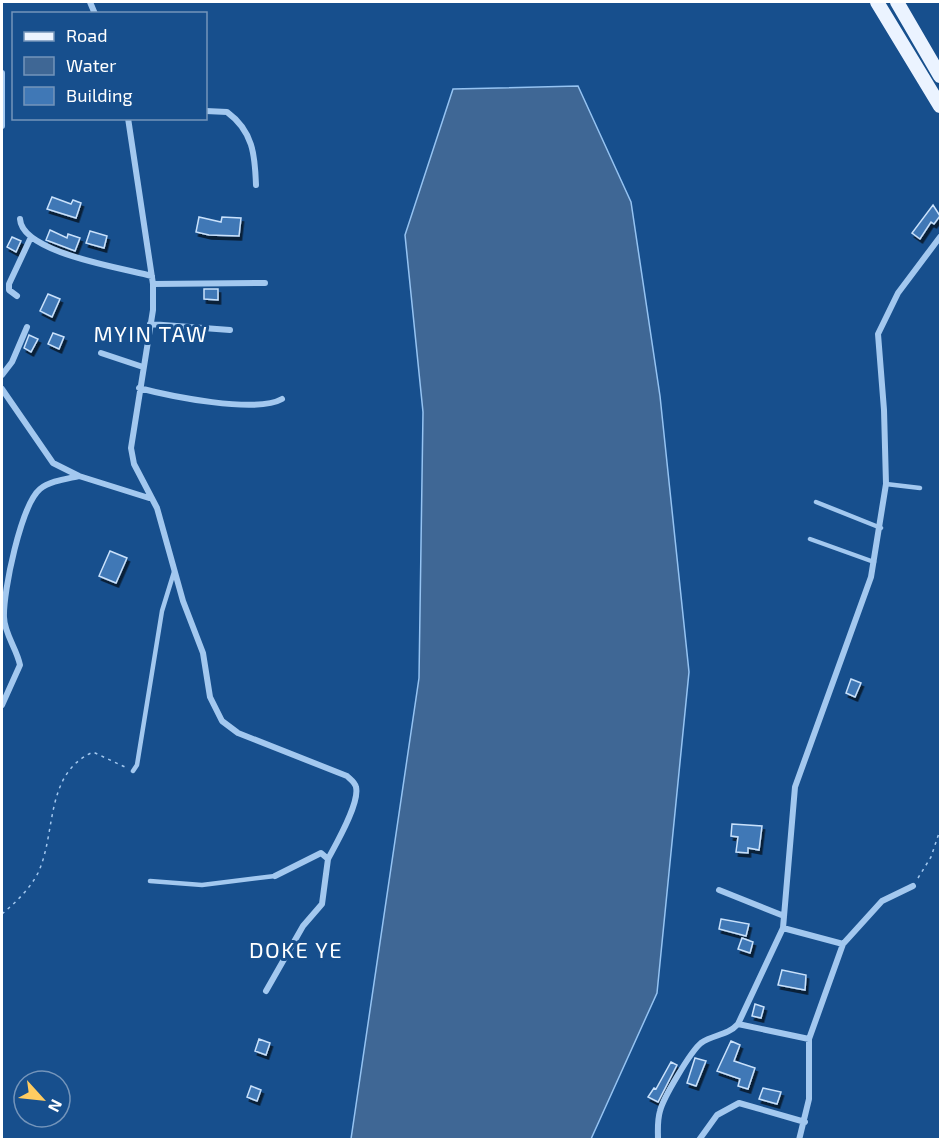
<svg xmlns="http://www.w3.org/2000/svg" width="942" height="1141" font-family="'Exo 2',sans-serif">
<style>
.water{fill:#3f6795;stroke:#95c3f2;stroke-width:1.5}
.building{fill:#4078b6;stroke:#c9e1fb;stroke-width:1.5;filter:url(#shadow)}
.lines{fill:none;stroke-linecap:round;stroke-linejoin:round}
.path{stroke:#a3c8ef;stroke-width:1.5;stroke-dasharray:3 4.5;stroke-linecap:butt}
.service{stroke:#a3c8ef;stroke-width:4.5}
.minor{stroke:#a3c8ef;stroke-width:6}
.primary{stroke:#ebf3ff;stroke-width:14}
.labels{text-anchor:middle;stroke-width:6;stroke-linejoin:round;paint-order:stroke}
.quarter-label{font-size:22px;letter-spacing:1.5px;fill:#fff;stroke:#174f8d}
</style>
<defs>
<filter id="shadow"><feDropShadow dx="2.5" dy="4" stdDeviation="0" flood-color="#0009"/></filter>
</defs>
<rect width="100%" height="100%" fill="#174f8d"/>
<path class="water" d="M578,86L631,202L660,396L689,672L657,993L591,1139H351L419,678L423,412L405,235L453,89Z"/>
<path class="building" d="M52,197L71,204L73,200L81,203L76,218L47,209Z
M933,205L940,216L934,224L931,222L920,239L912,233Z
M199,217L221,222L222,217L241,218L239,236L209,235L196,232Z
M50,230L67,238L68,234L80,238L75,251L46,240Z
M90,231L107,236L104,248L86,243Z
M12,237L21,241L16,252L7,247Z
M204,289H218V300L204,299Z
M48,294L60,299L52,317L40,311Z
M53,333L64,337L59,349L48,344Z
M29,335L38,339L31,352L24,348Z
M110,551L127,558L116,583L99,576Z
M851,679L861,683L855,697L846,693Z
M732,824L762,826L759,850L748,848V853L736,852L738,837L731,836Z
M721,919L749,924L746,936L719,929Z
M742,938L753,942L750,953L738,949Z
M782,970L806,975L805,990L778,985Z
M755,1004L764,1007L761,1018L752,1016Z
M259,1039L270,1043L266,1055L255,1051Z
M731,1041L740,1045L734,1061L755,1068L748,1089L738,1086L740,1079L717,1071Z
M695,1058L706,1061L696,1086L687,1083Z
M671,1062L677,1065L658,1102L648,1097L654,1088L656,1089Z
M251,1086L261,1090L257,1101L247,1097Z
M763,1088L781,1092L777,1104L759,1099Z"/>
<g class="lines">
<path class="path" d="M918,878L931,857L940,830
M2,914C16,902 29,890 38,873C57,832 44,774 93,752L127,768"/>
<path class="service" d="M886,484L920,488
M816,502L881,528
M810,539L874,562
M133,771L137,765L162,611L174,572
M150,881L202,885L275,876"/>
<path class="minor" d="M90,2L95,14
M2,73V126
M206,111L227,112C253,131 255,155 256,185
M128,118L153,284V310L131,448L134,464L157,508L183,601L203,653L210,697L222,721L238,733L347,776C350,779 355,782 356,787C360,803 336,844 328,859L321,853L275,876
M20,219C22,253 123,268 152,276
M153,284L265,283
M17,296L9,290V284L31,237
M150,324L230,330
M101,353L143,367
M2,375L12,362L27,327
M139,388C169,396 256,414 282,399
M2,389L53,463L79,476L149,498
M2,705L20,665C17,649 4,633 4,617C3,592 21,505 40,489C50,481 66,479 79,476
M719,890L784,916
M783,928L843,944
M266,991L303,926L322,904L328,859
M738,1024L809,1039
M658,1140C658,1130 657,1121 660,1111C663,1098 691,1051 701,1043C714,1034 727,1036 738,1024L783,928L795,787L871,577L886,484L884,410L878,334L898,293L940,237
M699,1140L717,1115L739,1103L805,1122
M799,1140L809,1099V1039L843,944L882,901L913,886"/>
<path class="primary" d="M877,2L940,106
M897,2L940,76"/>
</g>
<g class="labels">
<g class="quarter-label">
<text x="151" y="342">MYIN TAW</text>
<text x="296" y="958">DOKE YE</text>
</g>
</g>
<rect width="942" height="1141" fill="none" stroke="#ffffff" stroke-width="6"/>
<rect x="12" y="12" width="195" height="108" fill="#174f8d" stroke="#7495bb" stroke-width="1.5"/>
<rect x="24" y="32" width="30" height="9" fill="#ebf3ff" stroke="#7495bb" stroke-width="1.5"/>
<text x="66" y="42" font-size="18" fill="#ffffff">Road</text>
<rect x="24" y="57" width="30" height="18" fill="#3f6795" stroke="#7495bb" stroke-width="1.5"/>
<text x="66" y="72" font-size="18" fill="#ffffff">Water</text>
<rect x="24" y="87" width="30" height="18" fill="#4078b6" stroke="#7495bb" stroke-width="1.5"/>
<text x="66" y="102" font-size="18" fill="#ffffff">Building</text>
<g transform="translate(42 1099) rotate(117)"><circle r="28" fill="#174f8d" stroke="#7495bb" stroke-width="1.5"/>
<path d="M0-4.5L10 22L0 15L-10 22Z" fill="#ffcc61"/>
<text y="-9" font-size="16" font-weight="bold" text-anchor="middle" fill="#ffffff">N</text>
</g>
</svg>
